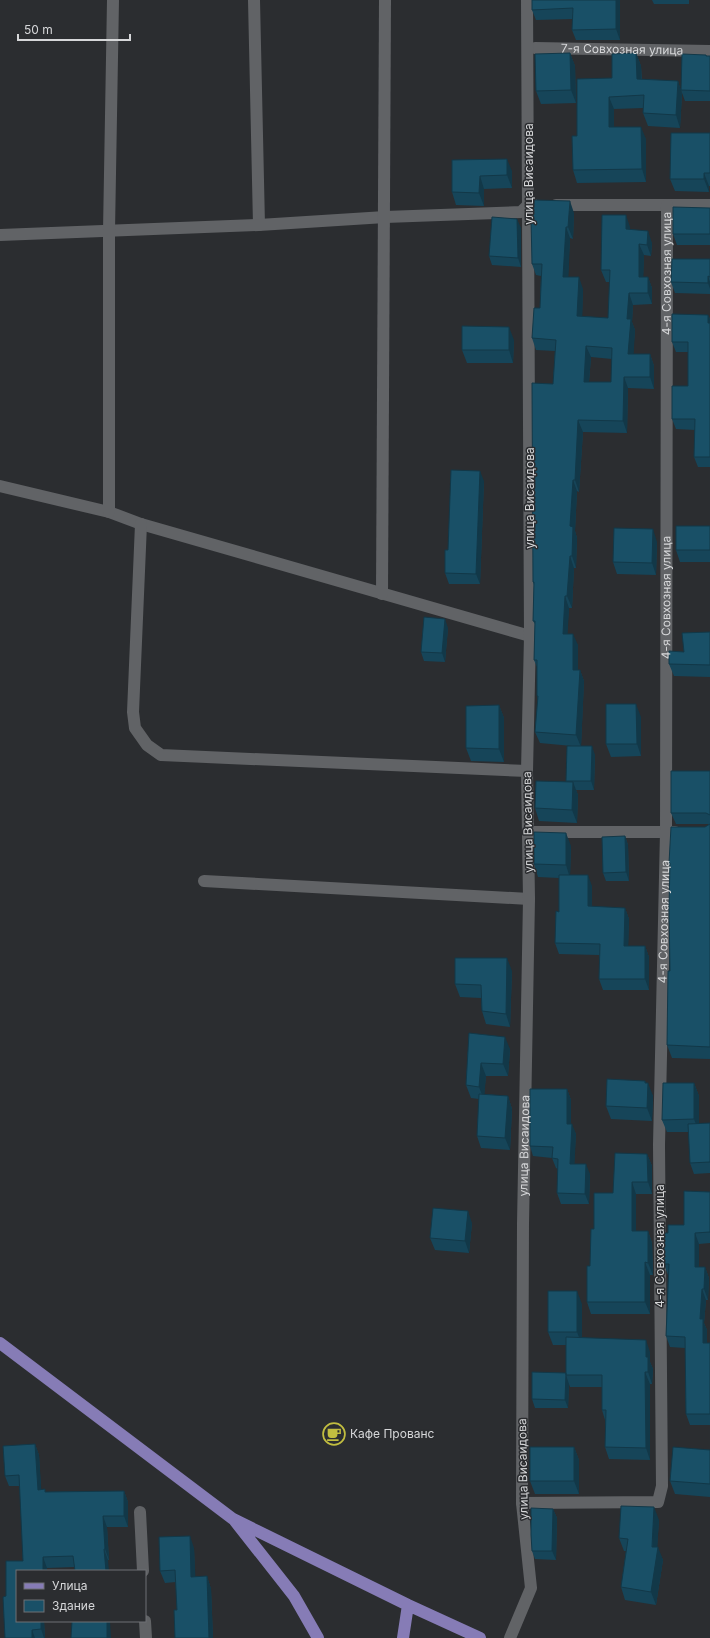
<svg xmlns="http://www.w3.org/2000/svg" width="710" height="1638" font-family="Inter,sans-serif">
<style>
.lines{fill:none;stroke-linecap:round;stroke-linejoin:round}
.minor{stroke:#616366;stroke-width:12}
.major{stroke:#867cb6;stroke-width:12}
.wall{fill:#164559;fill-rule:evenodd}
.shaded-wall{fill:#123848}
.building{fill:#195067;stroke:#123848;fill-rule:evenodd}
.labels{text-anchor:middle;stroke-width:3;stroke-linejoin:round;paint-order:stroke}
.street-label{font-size:12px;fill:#d6d7d9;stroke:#2b2d30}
.poi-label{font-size:12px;fill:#d6d7d9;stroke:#2b2d30;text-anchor:start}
</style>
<rect width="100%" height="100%" fill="#2b2d30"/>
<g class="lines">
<g class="minor">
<path d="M254,0L259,225"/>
<path id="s1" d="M535,48L710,51"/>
<path d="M556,205H710"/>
<path d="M0,235L259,225L385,217L521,212L529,204L534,205"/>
<path d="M0,486L109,512L141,524L530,636"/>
<path d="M109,512V231L113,0"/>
<path d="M141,524L133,712L135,728L147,745L161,755L527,771"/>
<path d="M382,594L385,0"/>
<path d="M533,832H675"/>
<path d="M204,881L529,899"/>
<path id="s2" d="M522,1503L658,1502L662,1486L659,1145L666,832L667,205"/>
<path d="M140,1512L143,1571"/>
<path d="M145,1621L146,1638"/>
<path id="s3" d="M510,1638L531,1588L522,1503L523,1224L529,899L527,771L530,636L527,0"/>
</g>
<path class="major" d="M0,1343L233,1519L408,1605L480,1638
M235,1521L294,1596L318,1638
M403,1638L408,1605"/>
</g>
<path class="wall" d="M620,0V40H576L572,30L573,19L536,20L532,10Z
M652,0H689V4H654Z
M570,53L575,66L576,103L541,104L536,91Z
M636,53L641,66L642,79L678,81L682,94L680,128L648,126L643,113V108L614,109V127L646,139V182L577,183L573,170L577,136L612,78Z
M706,55L707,56H710V101H685L681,90Z
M710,133V186H709V192L675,191L670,179Z
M452,160L512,171V188L484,189V206L456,205L452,192Z
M710,208V245H677L673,234Z
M574,213L573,239L570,238L568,277L583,289L582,316L608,318L610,282H606L601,270L630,227V230L652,243L651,256L644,255L643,277H648L652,288V304L633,305L632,322L635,330L633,354H650L654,366V389L628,388L627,433L583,432L579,492L577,491L575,531L577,538L576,568H574L572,608H569L567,634L578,645V670H580L584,681L581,746L595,755L594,790H576L578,795L577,823L539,821L535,808L566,782L572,746L540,743L535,732L538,700L537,696V667L534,660L535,624L533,621L534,585L533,582L553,384L555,351L536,350L532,338L540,308L541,276L536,275L532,264ZM591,357L612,359L611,382H589Z
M521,228V267L492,265L489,256Z
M710,259V294L675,293L671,282Z
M708,315L710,319V467H698L694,457L695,430L676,429L672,419L688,386V352H676L672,342Z
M514,340L513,363H467L462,350Z
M484,481L480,584H449L445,573Z
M710,526V562H680L676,550Z
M657,542L656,575L617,574L613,562Z
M448,628L445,662L424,661L421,652Z
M710,632V677L674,676L669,664L684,652Z
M499,705L504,718V762L471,761L466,748Z
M641,717V756L611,757L606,744Z
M710,771V1059L672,1058L667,1045L670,971V866L669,863L705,827L709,824H676L671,813Z
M625,836L628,845L629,881H606L603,873Z
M571,846L570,875L592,886V907L625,908L629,919L628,946H645L649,957V990H603L599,979V955L559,954L555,943L559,912V878L538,877L534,864Z
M512,971L510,1027L486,1024L482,1011L481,998L460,997L455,984Z
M469,1033L510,1049L508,1076H486L484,1094L508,1096L512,1109L510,1150L481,1148L477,1136L479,1099L471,1098L466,1085Z
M645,1081L653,1096L652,1121L611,1119L606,1106Z
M694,1083L699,1096V1123H710V1173L694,1174L690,1163L689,1132H667L662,1120Z
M567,1089L571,1100V1124L576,1134L574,1164L590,1174L589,1204H561L557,1193L558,1169L556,1168L552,1158L533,1156L530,1146Z
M647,1154L652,1166V1194H636V1231H648L652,1243L653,1275H650V1314H591L587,1302L590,1266L594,1229L613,1193Z
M710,1192V1243L699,1244V1267H705L709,1278L708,1300H706L704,1323L707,1330V1343H710V1425H690L686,1414L685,1348L670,1347L666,1336L668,1275L664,1264L668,1233L684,1225Z
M472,1223L469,1253L435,1250L430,1238Z
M582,1304V1337L650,1352V1362L653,1369L652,1384H650V1460L609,1459L605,1447V1420L602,1410V1387H570L569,1384L568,1408H535L532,1399L566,1373V1345H553L548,1332Z
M35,1444L39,1455L41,1490L46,1492L124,1491L128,1502V1527H107L109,1560L74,1567L47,1568L17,1621H44L45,1638H5L6,1596L23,1561L20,1486H9L5,1476Z
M574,1447L579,1460V1494H535L530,1481Z
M710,1450V1497L675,1494L670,1481Z
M553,1509L557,1518L556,1560L535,1559L532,1551Z
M659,1520L657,1547L663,1560L656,1605L625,1600L621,1587L626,1551H624L619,1538Z
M194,1548L195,1577L207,1576L211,1589L213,1638L177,1610L176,1582L165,1583L160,1571Z"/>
<path class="shaded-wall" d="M616,0H620V40L616,29Z
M570,53L575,66L576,103L571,90Z
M636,53L641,66L642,91L637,79Z
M678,81L682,94L680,128L676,115Z
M609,97L614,109V140L609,127Z
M641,127L646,139V182L642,169Z
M507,159L512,171V188L507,175Z
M704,173L709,186V192L704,179Z
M480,176L484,189V206L479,193Z
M570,201L574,213L573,239L568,227Z
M626,215L630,227V241L626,229Z
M517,219L521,228V267L518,258Z
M566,227L570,238L568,288L563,277Z
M648,231L652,243L651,256L647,245Z
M639,244L644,255L643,288L639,277Z
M708,276L710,282V289L708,283Z
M579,277L583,289L582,327L577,316Z
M648,277L652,288V304L648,293Z
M629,293L633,305L632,322L635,330L633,365L628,354L627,319Z
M708,315L710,319V328L708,323Z
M509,327L514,340L513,363L509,350Z
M586,346L591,357L588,393L584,382Z
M650,354L654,366V389L650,377Z
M624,377L628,388L627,433L623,421Z
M578,420L583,432L579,492L575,480Z
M480,471L484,481L480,584L476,574Z
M573,480L577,491L575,531L577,538L576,568L572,556L570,526Z
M653,529L657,542L656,575L652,563Z
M570,556L574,568L572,608L567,596Z
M565,596L569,608L567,645L563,634Z
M445,619L448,628L445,662L442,653Z
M573,634L578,645V681L573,670Z
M580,670L584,681L581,747L576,735Z
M636,704L641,717V756L637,744Z
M499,705L504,718V762L499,749Z
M592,746L595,755L594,790L591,781Z
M573,782L578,795L577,823L572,810Z
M566,833L571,846L570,878L566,865Z
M625,836L628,845L629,881L626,872Z
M588,875L592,886V917L588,906Z
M625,908L629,919L628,957L624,946Z
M645,946L649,957V990L645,979Z
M507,958L512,971L510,1027L506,1014Z
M505,1037L510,1049L508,1076L503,1064Z
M481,1063L486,1076L484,1100L479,1087Z
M645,1081L648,1088V1083L653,1096L652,1121L647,1108Z
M694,1083L699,1096V1132L694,1119Z
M567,1089L571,1100V1134L567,1124Z
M508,1096L512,1109L510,1150L505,1138Z
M572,1124L576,1134L574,1174L570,1164Z
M647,1154L652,1166V1194L648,1182Z
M586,1164L590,1174L589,1204L585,1194Z
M632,1182L636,1194V1243L632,1231Z
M468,1211L472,1223L469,1253L465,1241Z
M648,1231L652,1243L653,1275L648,1263Z
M695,1233L699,1244V1278L695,1267Z
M645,1262L650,1275V1314L645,1302Z
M705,1267L709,1278L708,1300L704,1289Z
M702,1289L706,1300L704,1323L707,1330V1354L703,1343L700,1319Z
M577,1291L582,1304V1345L577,1332Z
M646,1340L650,1352V1362L653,1369L652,1384L648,1372L646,1357Z
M645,1372L650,1384V1460L646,1448Z
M566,1375L569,1384L568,1408L565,1400Z
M35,1444L39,1455L42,1501L38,1490Z
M574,1447L579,1460V1494L574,1481Z
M124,1491L128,1502V1527L124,1516Z
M654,1507L659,1520L657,1552L658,1547L663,1560L656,1605L651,1592Z
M553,1509L557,1518L556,1560L552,1551Z
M103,1516L107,1527L109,1560L105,1549Z
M190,1536L194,1548L196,1589L191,1577Z
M104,1549L108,1560L109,1571H106Z
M43,1557L47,1568V1571H43Z
M207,1576L211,1589L213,1638H209Z
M41,1621H44L45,1638H44L41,1629Z
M107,1621H110L111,1638H107Z
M32,1630L35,1638H32Z"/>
<path class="building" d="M532,0H616V29L572,30L573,8L532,10Z
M570,53L571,90L536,91L535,54Z
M636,53L637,79L678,81L676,115L643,113L644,95L609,97V127H641L642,169L573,170L572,136H577V79L612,78V54Z
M682,54L706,55V56H710V91L681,90Z
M671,133H710V173H704V179H670Z
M507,159V175L480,176L479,193L452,192V160Z
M534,200L570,201L568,227H566L563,277H579L577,316L608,318L610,270H601L602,215H626V229L648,231L647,245L639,244V277H648V293H629L627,319H631L628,354H650V377H624L623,421L578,420L575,480H573L570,526L573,527L572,556H570L567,596H565L563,634H573V670H580L576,735L535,732L538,696H537V660H534L535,621H533L534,582H533L532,383L553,384L556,340L532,338L534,308H540L542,264H532L531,218H533ZM586,346L612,348L611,382H584Z
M673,207L710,208V234H673Z
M492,217L517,219L518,258L489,256Z
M672,259H710V277L708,276V283L671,282Z
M672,314L708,315V323H710V457H694L695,419H672V386H688V342H672Z
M462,326L509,327V350H462Z
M451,470L480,471L476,574L445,573V550H448Z
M676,526H710V550H676Z
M614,528L653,529L652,563L613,562Z
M424,617L445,619L442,653L421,652Z
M710,632V665L669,664V651L684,652L682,633Z
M606,704H636L637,744H606Z
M499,705V749L466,748V706Z
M567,746H592L591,781H566Z
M671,771H710V815L706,813H671Z
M536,781L573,782L572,810L535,808Z
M710,824V1047L667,1045L668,971H670L669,908L670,863H669L671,827H705Z
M534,832L566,833V865L534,864Z
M625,836L626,872L603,873L602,837Z
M559,875H588V906L625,908L624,946H645V979H599L600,944L555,943L556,911L559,912Z
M455,958H507L506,1014L482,1011L481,985L455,984Z
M469,1033L505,1037L503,1064L481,1063L479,1087L466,1085Z
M607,1079L645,1081V1083H648L647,1108L606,1106Z
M663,1083H694V1119L662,1120Z
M530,1089H567V1124H572L570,1164H586L585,1194L557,1193L558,1159L552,1158L553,1147L530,1146Z
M479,1094L508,1096L505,1138L477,1136Z
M710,1123V1162L690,1163L688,1124Z
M615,1153L647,1154L648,1182H632V1231H648V1263L645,1262V1302H587V1266H590L591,1229H594V1193H613Z
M684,1191L710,1192V1232L695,1233V1267H705L704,1289H702L700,1319H703V1343H710V1414H686L685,1337L666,1336L669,1264H664L663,1233H668V1225H684Z
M433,1208L468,1211L465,1241L430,1238Z
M548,1291H577V1332H548Z
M566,1337L646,1340V1357H648V1372H645L646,1448L605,1447L606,1410H602V1375H566Z
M532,1372L566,1373L565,1400L532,1399Z
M35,1444L38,1490L45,1489V1492L124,1491V1516H103L105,1549H104L106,1571H75L73,1556L43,1557V1571H17V1621H41V1629L32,1630V1638H5L3,1597L6,1596V1561H23L19,1475L5,1476L3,1446Z
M530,1447H574V1481H530Z
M673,1447L710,1450V1484L670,1481Z
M621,1506L654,1507L652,1547H658L651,1592L621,1587L628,1539L619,1538Z
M531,1508L553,1509L552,1551H532L531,1535Z
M190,1536L191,1577L207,1576L209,1638H175L174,1610H177L175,1570L160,1571L159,1537Z
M72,1621H107V1638H71Z"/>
<defs>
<g id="cafe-ring" transform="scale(1.15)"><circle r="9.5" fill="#2b2d30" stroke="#c1bd40" stroke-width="1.5"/><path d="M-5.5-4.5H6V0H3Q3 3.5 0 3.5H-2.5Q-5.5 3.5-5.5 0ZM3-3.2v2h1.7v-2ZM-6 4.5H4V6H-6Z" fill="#c1bd40"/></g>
</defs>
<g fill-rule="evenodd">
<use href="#cafe-ring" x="334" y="1434"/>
</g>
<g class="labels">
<g class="street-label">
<text dy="4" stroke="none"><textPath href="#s1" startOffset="87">7-я Совхозная улица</textPath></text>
<text transform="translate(529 174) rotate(-90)" y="4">улица Висаидова</text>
<text dy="4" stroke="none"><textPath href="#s2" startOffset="1365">4-я Совхозная улица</textPath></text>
<text transform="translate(530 498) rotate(-90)" y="4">улица Висаидова</text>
<text dy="4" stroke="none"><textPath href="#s2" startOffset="1041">4-я Совхозная улица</textPath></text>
<text transform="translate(528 822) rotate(-91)" y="4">улица Висаидова</text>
<text dy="4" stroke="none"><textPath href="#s2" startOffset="717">4-я Совхозная улица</textPath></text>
<text dy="4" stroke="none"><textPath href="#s3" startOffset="497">улица Висаидова</textPath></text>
<text transform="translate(660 1246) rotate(-90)" y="4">4-я Совхозная улица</text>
<text transform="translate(523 1469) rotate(-91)" y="4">улица Висаидова</text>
</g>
<g class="poi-label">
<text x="350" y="1438">Кафе Прованс</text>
</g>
</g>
<rect x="16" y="1570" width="130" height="52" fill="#2b2d30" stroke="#6f7174"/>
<rect x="24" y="1583" width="20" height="6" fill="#867cb6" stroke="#6f7174"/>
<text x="52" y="1590" font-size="12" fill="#d6d7d9">Улица</text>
<rect x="24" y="1600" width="20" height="12" fill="#195067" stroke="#6f7174"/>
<text x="52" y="1610" font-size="12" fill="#d6d7d9">Здание</text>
<path d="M18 34v6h112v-6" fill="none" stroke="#d6d7d9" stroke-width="2"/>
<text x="24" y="34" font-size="12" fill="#d6d7d9" stroke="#2b2d30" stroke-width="3" paint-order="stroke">50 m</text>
</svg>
